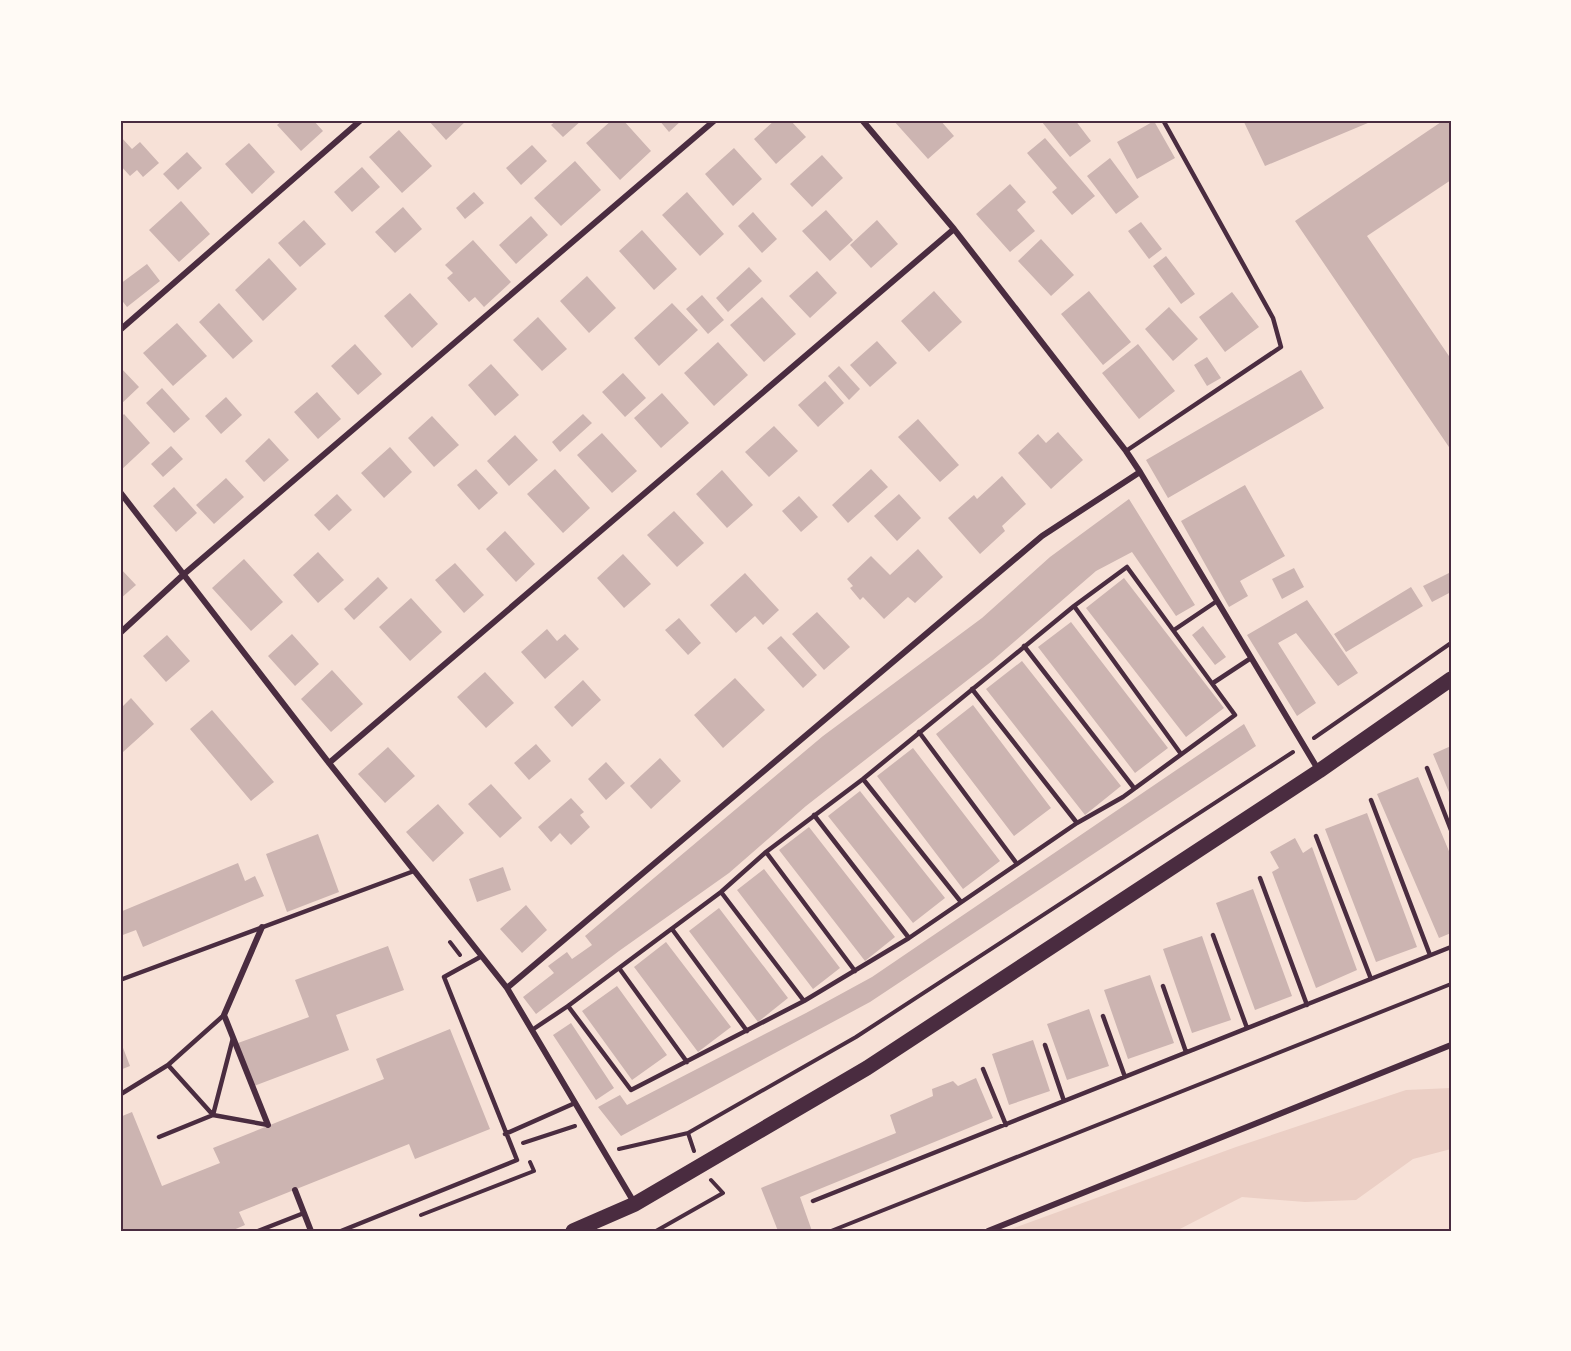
<svg xmlns="http://www.w3.org/2000/svg" width="1571" height="1351" font-family="Raleway,sans-serif">
<style>
.green{fill:#ebcfc5}
.building{fill:#ccb4b1}
.lines{fill:none;stroke-linecap:round;stroke-linejoin:round}
.path{stroke:#4a2c40;stroke-width:4}
.service{stroke:#4a2c40;stroke-width:4.5}
.minor{stroke:#4a2c40;stroke-width:6}
.primary{stroke:#4a2c40;stroke-width:15}
.neatline{fill:none;stroke:#4a2c40;stroke-width:2}
</style>
<rect width="100%" height="100%" fill="#f7e1d7"/>
<path class="green" d="M1451,1088V1149L1413,1159L1356,1200L1305,1202L1242,1197L1176,1231H1006L1236,1147L1406,1090Z"/>
<path class="building" d="M283,120H313L323,131L301,151L277,125Z
M428,120H467L446,140Z
M557,120H582L563,137L551,125Z
M612,120H623L651,151L620,180L586,143Z
M659,120H682L669,132Z
M775,120H790L806,137L776,164L754,139Z
M893,120H940L954,136L928,159Z
M1044,120H1075L1091,141L1070,157L1042,122Z
M1243,120H1375L1265,166Z
M1444,120H1451V180L1367,236L1451,359V450L1295,221Z
M1154,121L1175,158L1137,179L1117,142Z
M399,130L432,166L402,193L369,157Z
M120,136L132,149L140,142L159,163L143,177L137,170L130,176L120,165Z
M1045,138L1095,196L1072,215L1052,192L1057,188L1027,153Z
M249,143L275,172L252,194L225,164Z
M532,145L547,161L521,185L506,168Z
M734,148L762,179L733,206L705,174Z
M187,152L202,168L178,190L163,174Z
M822,155L843,178L812,207L790,184Z
M1110,158L1139,197L1116,214L1087,176Z
M575,161L601,190L561,226L534,198Z
M362,167L380,187L352,212L334,192Z
M1010,184L1026,202L1017,210L1035,231L1010,252L976,214Z
M474,192L484,203L465,219L456,208Z
M687,192L724,234L700,256L662,215Z
M181,201L210,234L179,262L149,230Z
M403,207L422,229L395,253L375,232Z
M826,210L853,240L830,261L802,231Z
M753,212L777,239L762,253L738,226Z
M531,216L548,235L516,264L499,245Z
M304,220L326,244L300,267L278,243Z
M877,220L898,244L871,268L850,245Z
M1141,222L1162,249L1149,259L1128,231Z
M642,230L677,269L654,290L619,251Z
M1041,239L1074,275L1051,296L1018,261Z
M473,240L511,282L484,307L475,297L469,302L447,278L453,273L445,265Z
M1166,256L1195,294L1181,304L1153,266Z
M269,258L297,289L263,321L235,290Z
M147,264L160,281L127,307L120,298V284Z
M749,267L762,281L728,312L716,298Z
M817,271L837,293L810,318L789,296Z
M587,276L616,308L589,333L560,301Z
M934,291L962,322L929,352L901,321Z
M1089,291L1131,342L1103,365L1061,314Z
M1232,292L1259,327L1225,352L1199,317Z
M410,293L438,324L412,348L384,316Z
M702,295L724,320L708,334L686,309Z
M762,297L796,334L764,362L730,325Z
M219,303L253,341L233,359L199,322Z
M672,303L698,330L659,366L634,338Z
M1169,307L1198,339L1173,361L1145,329Z
M538,317L567,349L542,371L513,340Z
M177,323L207,356L173,386L143,353Z
M877,341L897,363L870,387L850,365Z
M718,342L748,375L714,406L684,373Z
M355,344L382,374L358,395L331,366Z
M1138,344L1175,391L1139,419L1102,373Z
M1207,357L1221,378L1207,386L1194,365Z
M491,364L519,395L495,416L468,385Z
M839,366L860,389L849,400L828,376Z
M120,367L139,387L120,405Z
M1301,370L1324,408L1168,498L1146,460Z
M623,373L646,398L625,417L602,392Z
M825,381L844,403L818,427L798,405Z
M162,388L190,419L174,433L146,403Z
M317,392L341,419L318,439L294,412Z
M662,393L689,423L661,448L634,418Z
M226,397L242,415L221,434L205,416Z
M124,414L150,443L120,471V418Z
M583,414L592,423L560,452L552,442Z
M432,416L459,445L434,467L408,438Z
M918,419L959,465L940,482L898,437Z
M774,426L798,451L769,477L745,452Z
M1058,432L1083,460L1051,489L1018,453L1038,434L1046,443Z
M602,433L637,471L612,493L577,455Z
M515,435L538,460L509,486L487,461Z
M269,438L289,460L264,482L245,461Z
M171,446L183,459L163,477L151,464Z
M390,447L412,472L384,498L361,473Z
M476,469L498,493L479,510L457,485Z
M555,469L590,508L563,533L527,494Z
M871,469L888,487L848,523L832,505Z
M722,470L753,505L727,528L696,494Z
M1002,476L1026,504L1002,526L1005,531L980,554L948,518L974,495L977,499Z
M226,478L244,497L214,524L196,505Z
M1245,485L1285,556L1240,581L1248,596L1229,607L1181,521Z
M174,487L197,513L176,532L153,506Z
M337,494L352,510L329,531L314,515Z
M899,494L921,518L897,541L874,516Z
M799,496L818,517L801,532L782,511Z
M1129,499L1195,605L1176,616L1132,552L1096,571L992,661L806,806L729,873L619,951L536,1014L523,997L554,973L548,966L567,952L572,959L592,945L585,936L823,736L982,618L1050,557Z
M674,511L704,543L677,567L647,535Z
M505,531L535,564L516,582L486,549Z
M918,549L943,577L915,603L908,597L884,619L863,597L860,600L850,588L853,586L847,579L871,556L890,575Z
M318,552L344,580L318,603L293,575Z
M623,554L651,584L624,608L597,578Z
M244,559L283,602L251,631L212,588Z
M455,563L484,595L464,613L435,580Z
M120,568L136,585L120,599Z
M1294,568L1304,587L1282,599L1272,579Z
M1451,572V592L1432,602L1423,586Z
M745,573L779,610L763,625L755,616L736,633L710,605Z
M378,577L388,588L354,620L344,609Z
M1124,578L1224,708L1186,737L1086,608Z
M1411,587L1423,606L1346,652L1334,634Z
M411,598L442,632L410,661L379,627Z
M1307,600L1358,673L1338,686L1296,633L1278,643L1316,703L1297,716L1247,635Z
M817,612L850,647L824,670L792,634Z
M679,618L701,643L688,655L665,630Z
M1071,622L1168,748L1135,773L1038,647Z
M1203,626L1226,657L1215,665L1192,635Z
M547,629L557,641L565,634L579,649L545,679L521,652Z
M292,634L319,664L295,686L268,656Z
M167,635L190,661L166,682L143,656Z
M781,636L817,675L803,688L767,648Z
M1022,661L1121,786L1085,815L986,689Z
M332,670L363,704L331,732L301,699Z
M485,672L514,703L486,728L457,697Z
M735,678L765,710L723,748L694,715Z
M583,680L601,700L572,727L554,707Z
M131,698L154,724L123,752L120,749V709Z
M973,705L1051,808L1014,836L936,734Z
M212,710L274,782L251,801L190,729Z
M1244,724L1256,746L870,1002L621,1136L598,1107L620,1095L627,1105L806,1013L872,977Z
M536,744L551,761L529,780L514,763Z
M1451,746V797L1433,754Z
M388,747L415,776L385,803L358,774Z
M913,748L1000,861L963,889L877,776Z
M660,758L681,781L651,809L630,786Z
M606,762L625,783L606,800L588,779Z
M1418,777L1451,856V933L1439,938L1377,794Z
M491,784L522,818L500,838L468,804Z
M860,791L945,898L913,923L828,816Z
M571,798L584,812L580,815L590,827L571,845L560,833L551,842L538,827Z
M438,804L464,833L433,862L406,832Z
M1367,813L1417,947L1376,962L1325,829Z
M809,827L895,937L865,961L779,850Z
M318,834L339,892L287,912L266,854Z
M1295,838L1303,853L1312,847L1357,970L1316,988L1272,872L1279,868L1270,852Z
M238,863L245,881L255,876L264,896L143,947L136,930L120,936V912Z
M503,867L511,890L477,902L469,879Z
M764,869L840,968L813,989L737,890Z
M1253,889L1292,996L1255,1010L1216,903Z
M526,905L547,930L522,953L500,929Z
M719,908L788,998L758,1022L689,931Z
M1202,936L1231,1020L1192,1033L1163,949Z
M666,942L731,1027L698,1052L634,967Z
M388,946L404,990L336,1015L349,1050L254,1086L238,1043L309,1017L295,980Z
M1150,975L1174,1043L1128,1059L1104,990Z
M617,986L667,1055L632,1080L582,1011Z
M1089,1009L1109,1066L1067,1080L1047,1024Z
M571,1023L614,1088L596,1100L553,1035Z
M450,1029L490,1129L415,1159L409,1144L239,1212L245,1225L231,1231H120V1203L123,1202L120,1195V1117L132,1112L162,1186L220,1163L213,1148L384,1079L376,1059Z
M120,1040L130,1066L120,1070Z
M1033,1040L1050,1091L1009,1105L992,1054Z
M976,1078L993,1118L800,1197L812,1231H778L761,1188L896,1133L890,1115L933,1096L932,1089L953,1081L958,1086Z"/>
<g class="lines">
<path class="path" d="M1314,738L1451,643
M450,942L460,955
M523,1143L575,1126
M619,1149L688,1133
M694,1151L688,1133L856,1037L1293,752
M421,1215L534,1171L530,1162
M656,1231L723,1193L711,1180
M831,1231L1451,984"/>
<path class="service" d="M1126,451L1281,347L1273,318L1163,120
M1074,606L1181,754
M1174,630L1217,601
M1024,646L1134,788
M1213,683L1251,658
M972,689L1077,823
M919,732L1017,864
M1427,768L1451,830
M863,779L961,902
M1371,800L1430,955
M814,815L909,938
M1316,836L1371,979
M766,852L855,971
M1260,878L1307,1005
M721,892L804,1001
M672,929L747,1031
M1213,935L1247,1028
M619,968L687,1062
M120,980L414,871
M1163,986L1186,1052
M1103,1016L1125,1077
M532,1030L568,1006L721,892L766,852L863,779L1074,606L1127,567L1235,715L1123,797L1077,823L909,938L804,1001L631,1090L568,1006
M1045,1045L1064,1101
M168,1065L213,1115L268,1125
M983,1069L1006,1125
M121,1094L168,1065L224,1015
M505,1134L575,1103
M159,1137L213,1115L233,1038
M813,1201L1451,947
M258,1231L304,1213
M341,1231L517,1160L444,977L482,956"/>
<path class="minor" d="M862,120L954,229L1126,451L1140,472L1319,771
M120,330L361,120
M120,492L329,763L507,988L635,1204
M120,633L183,575L715,120
M329,763L954,229
M262,927L224,1015L268,1125
M507,988L1042,536L1140,472
M295,1190L311,1231
M988,1231L1451,1045"/>
<path class="primary" d="M573,1231L635,1204L867,1068L1319,771L1451,679"/>
</g>
<rect width="1571" height="1351" fill="none" stroke="#fffaf5" stroke-width="243"/>
<rect x="122" y="122" width="1328" height="1108" class="neatline"/>
</svg>
